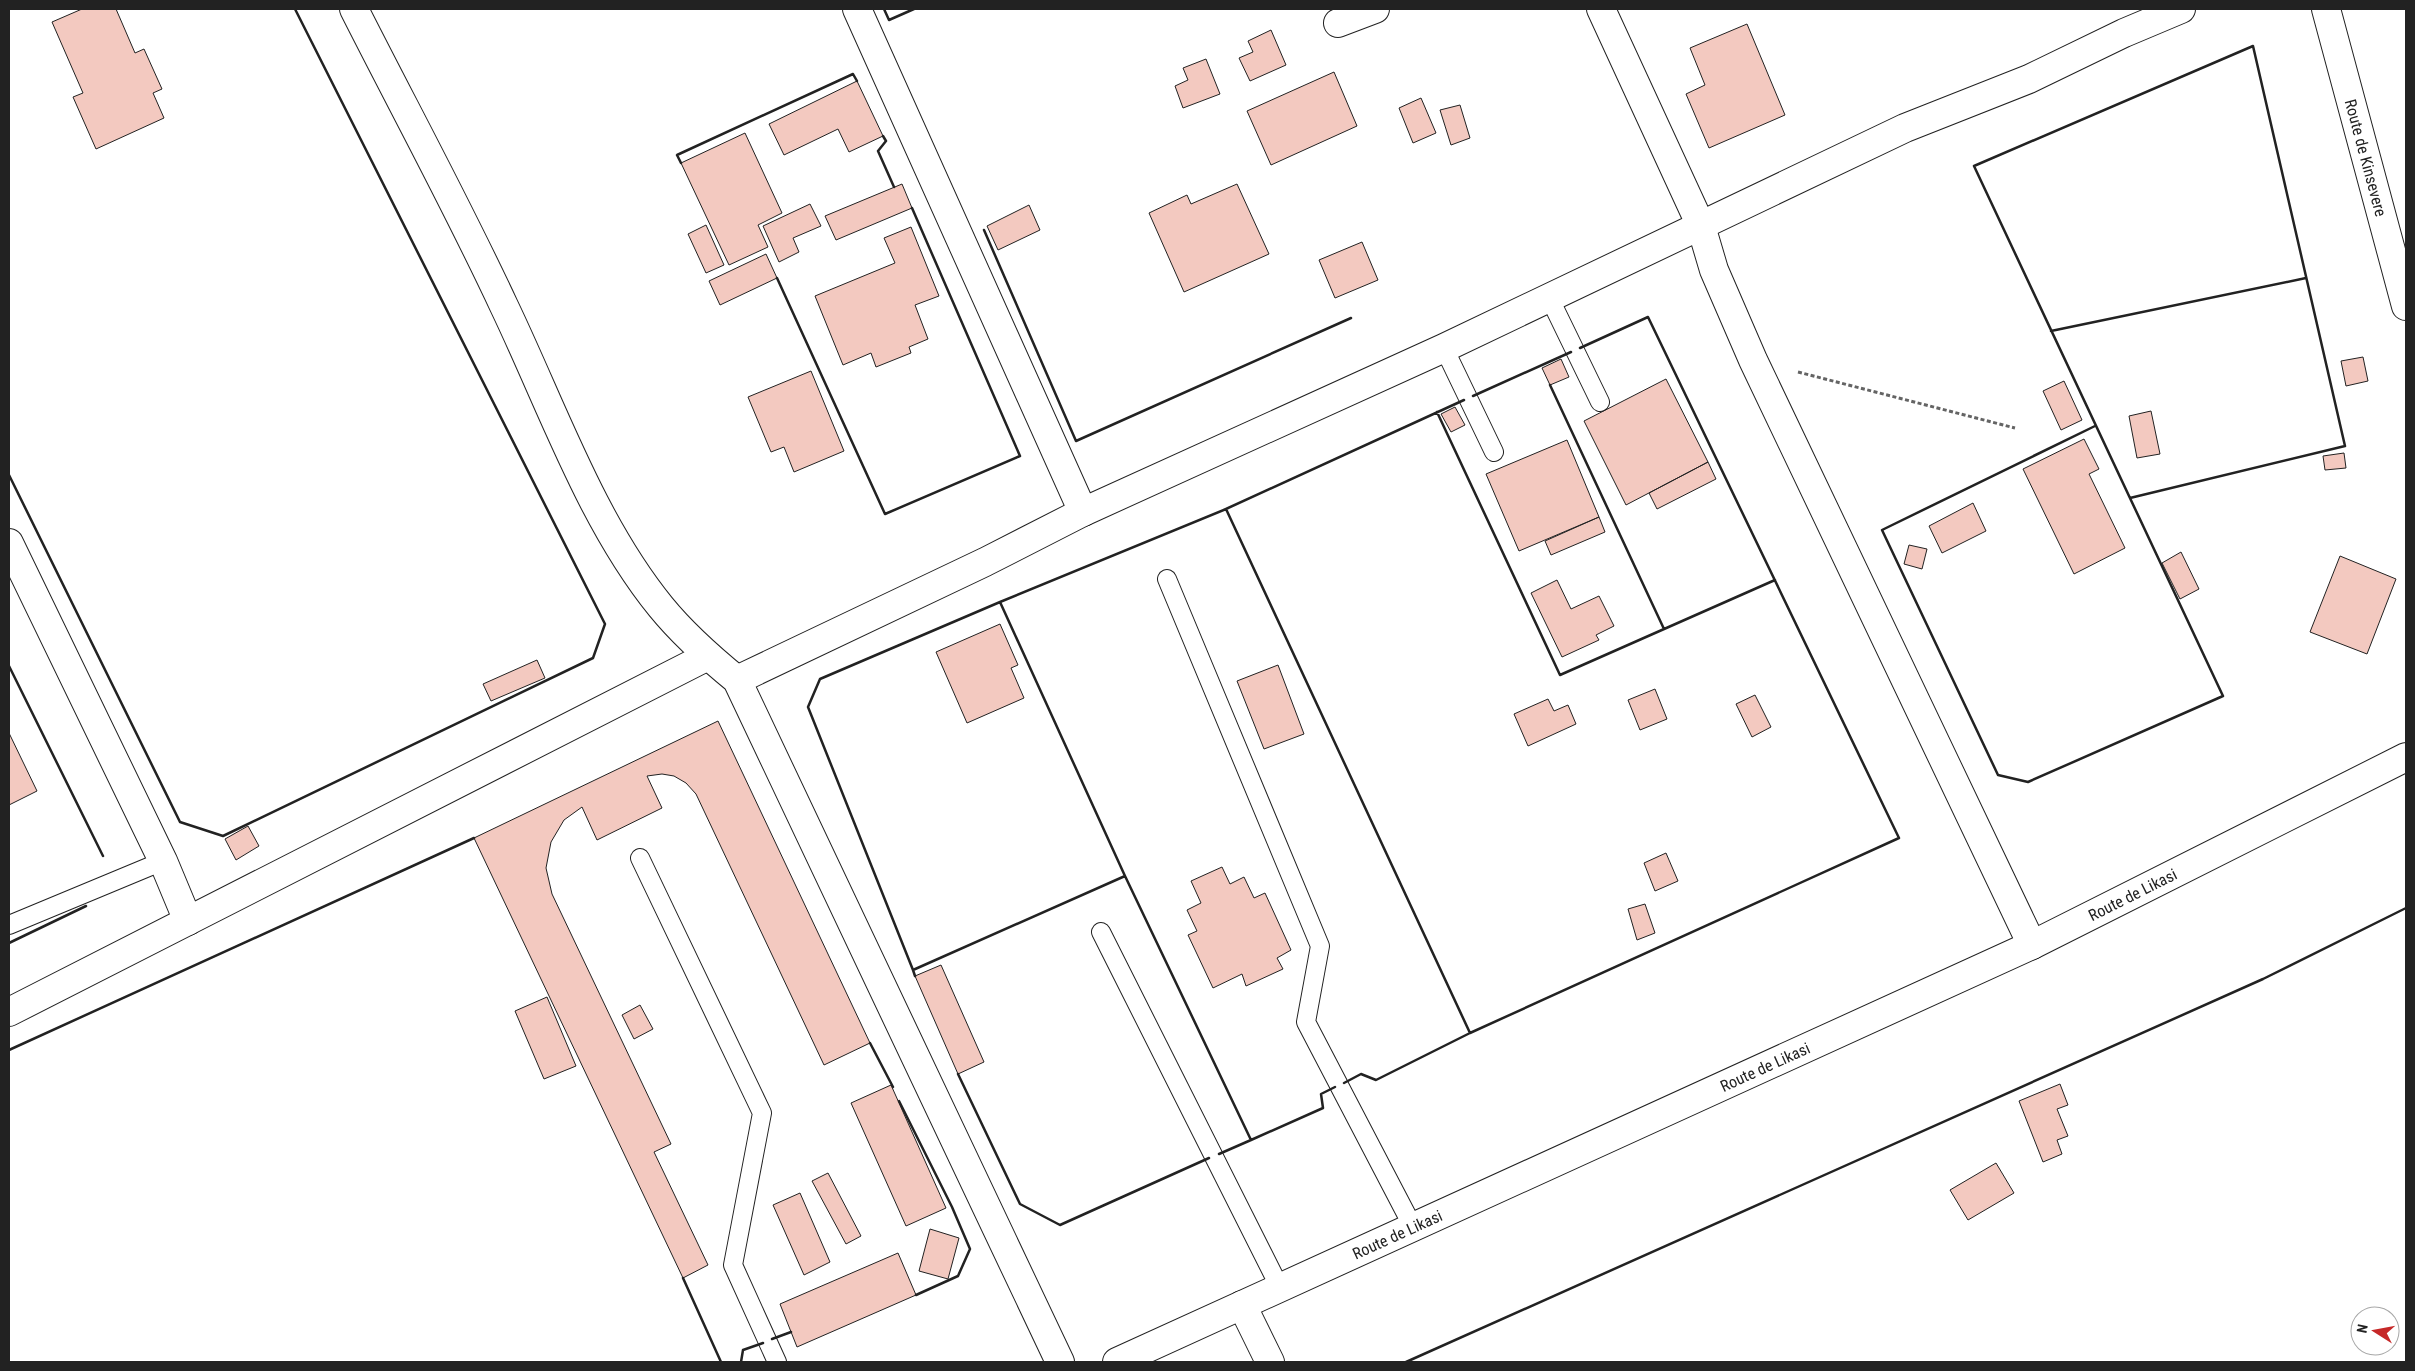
<svg xmlns="http://www.w3.org/2000/svg" width="2415" height="1371" font-family="'Roboto Condensed',sans-serif">
<style>
.building{fill:#f3c9c0;stroke:#222}
.lines{fill:none;stroke-linecap:round;stroke-linejoin:round}
.lane-casing{stroke:#222;stroke-width:20}
.street-casing{stroke:#222;stroke-width:30}
.highway-casing{stroke:#222;stroke-width:30}
.path{stroke:#646464;stroke-width:3;stroke-dasharray:4 2.5;stroke-linecap:butt}
.lane{stroke:#fff;stroke-width:18}
.street{stroke:#fff;stroke-width:28}
.highway{stroke:#fff;stroke-width:28}
.wall{stroke:#222;stroke-width:2.5}
.labels{text-anchor:middle;stroke-width:4;stroke-linejoin:round;paint-order:stroke}
.street-label{font-size:16px;fill:#222;stroke:#fff}
</style>
<rect width="100%" height="100%" fill="#fff"/>
<path class="building" d="M82,9H116L135,53L144,49L162,89L153,93L164,118L96,149L73,97L83,93L52,22Z
M1747,24L1785,115L1709,148L1686,94L1705,85L1690,48Z
M1271,30L1286,65L1250,81L1239,58L1253,52L1248,41Z
M1206,59L1220,94L1183,108L1175,86L1188,80L1183,68Z
M1334,72L1357,126L1271,165L1247,111Z
M857,81L883,136L849,152L838,129L784,155L769,124Z
M1421,98L1436,133L1413,143L1399,108Z
M1460,105L1470,138L1451,145L1440,110Z
M745,133L782,213L758,225L768,247L729,265L681,163Z
M902,184L912,208L836,240L825,216Z
M1237,184L1269,254L1184,292L1149,213L1187,195L1191,204Z
M810,204L821,226L793,238L799,252L779,262L763,226Z
M1029,205L1040,230L998,250L987,226Z
M706,225L724,265L706,273L688,234Z
M911,227L939,296L915,305L928,339L909,347L911,353L876,367L871,353L843,365L815,296L895,263L884,238Z
M1362,242L1378,280L1335,298L1319,260Z
M766,254L777,278L720,305L709,281Z
M2363,357L2368,381L2346,386L2341,361Z
M1561,359L1569,377L1550,385L1542,368Z
M811,371L844,451L794,472L784,447L771,452L748,397Z
M1666,379L1708,462L1626,505L1584,421Z
M2064,381L2082,420L2061,430L2043,391Z
M1455,407L1465,425L1451,432L1441,414Z
M2151,411L2160,454L2137,458L2129,416Z
M2084,439L2099,469L2089,474L2125,548L2074,574L2023,469Z
M1567,440L1599,517L1519,551L1486,474Z
M2344,453L2346,468L2325,470L2323,456Z
M1708,462L1716,479L1657,509L1649,493Z
M1973,503L1986,531L1942,553L1929,526Z
M1599,517L1605,532L1551,555L1545,541Z
M1909,545L1927,549L1922,569L1904,564Z
M2181,552L2199,589L2180,599L2162,563Z
M2340,556L2396,579L2367,654L2310,632Z
M1557,580L1571,609L1599,596L1614,626L1596,635L1599,640L1562,657L1531,593Z
M1000,624L1018,665L1011,668L1024,698L967,723L936,652Z
M537,660L545,678L491,701L483,684Z
M1278,665L1304,734L1264,749L1237,681Z
M1655,689L1667,719L1640,730L1628,700Z
M1755,695L1771,727L1752,737L1736,704Z
M1548,699L1554,711L1568,705L1576,724L1528,746L1514,714Z
M718,721L870,1043L824,1065L696,794L686,783L674,776L662,774L647,776L662,808L597,840L582,807L564,820L551,842L546,868L552,894L671,1144L654,1152L708,1265L683,1278L474,838Z
M9,733L37,791L9,805Z
M248,826L259,846L236,860L225,839Z
M1666,853L1678,881L1655,891L1644,863Z
M1222,867L1230,884L1244,877L1254,898L1265,893L1291,950L1277,958L1283,969L1246,986L1242,974L1213,988L1188,935L1197,931L1187,910L1201,903L1191,881Z
M1645,904L1655,933L1637,940L1628,909Z
M941,965L984,1062L958,1074L915,976Z
M547,997L576,1066L544,1079L515,1011Z
M640,1005L653,1029L634,1039L622,1015Z
M2060,1084L2068,1105L2057,1109L2068,1136L2057,1140L2062,1154L2043,1162L2019,1101Z
M891,1085L946,1208L906,1226L851,1103Z
M1996,1163L2014,1193L1968,1220L1950,1190Z
M828,1173L861,1236L846,1244L812,1181Z
M800,1193L830,1262L804,1275L773,1205Z
M930,1229L959,1238L948,1279L919,1271Z
M898,1253L916,1295L797,1347L780,1304Z"/>
<g class="lines">
<g class="lane-casing">
<path id="lane" d="M1549,297L1600,402
M1444,348L1494,452
M1167,579L1320,946L1306,1022L1413,1227
M640,858L762,1113L733,1265L777,1362
M9,925L163,861
M1101,932L1280,1288"/>
</g>
<g class="street-casing">
<g id="street">
<path d="M354,9C404,108 457,205 504,306C552,406 591,521 661,607C683,634 710,658 737,680L1060,1362"/>
<path d="M857,9L1083,512"/>
<path d="M1601,9L1701,226L1714,270L1753,360L2032,945"/>
<path id="s1" d="M2326,9L2406,306"/>
<path d="M1338,23L1375,9"/>
<path d="M9,543L163,861L188,921"/>
<path d="M737,680L985,562L1083,512L1444,348L1905,128L2029,79L2124,33L2181,9"/>
<path d="M9,1012L708,656"/>
<path d="M1242,1305L1270,1362"/>
</g>
</g>
<g class="highway-casing">
<g id="highway">
<path id="s2" d="M1117,1362L2032,945L2406,757"/>
</g>
</g>
<path class="path" d="M1798,372L2015,428"/>
<use href="#lane" class="lane"/>
<use href="#street" class="street"/>
<use href="#highway" class="highway"/>
<path class="wall" d="M884,9L889,20L914,9
M883,136L886,141L878,151L894,187
M681,163L677,155L853,74L857,81
M984,230L1076,441L1351,318
M777,278L885,514L1020,456L912,208
M2051,331L2306,278
M1550,385L1664,629
M1473,396L1571,352
M1437,412L1560,675L1775,580
M2095,426L1882,530L1998,775L2028,782L2223,696L1974,166L2253,46L2345,446L2130,498
M9,475L180,822L223,836L593,658L605,624L295,9
M1226,509L1464,400
M1000,602L1226,509L1470,1033L1376,1080L1361,1074L1344,1083
M9,666L103,856
M9,943L86,906
M913,970L808,707L820,679L1000,602L1125,876
M915,976L913,970L1125,876L1251,1140L1219,1154
M1470,1033L1899,838L1648,317L1580,348
M870,1043L893,1087
M9,1050L474,838
M958,1074L1020,1204L1060,1225L1209,1158
M899,1101L952,1207L970,1249L958,1276L916,1295
M1251,1140L1323,1108L1321,1094L1335,1087
M683,1278L721,1362
M772,1339L791,1332
M741,1362L743,1350L763,1343
M1406,1362L2263,979L2406,908"/>
</g>
<g class="labels">
<g class="street-label">
<text dy="6" stroke="none"><textPath href="#s1" startOffset="154">Route de Kinsevere</textPath></text>
<text dy="6" stroke="none"><textPath href="#s2" startOffset="1118">Route de Likasi</textPath></text>
<text dy="6" stroke="none"><textPath href="#s2" startOffset="712">Route de Likasi</textPath></text>
<text dy="6" stroke="none"><textPath href="#s2" startOffset="308">Route de Likasi</textPath></text>
</g>
</g>
<rect width="2415" height="1371" fill="none" stroke="#222222" stroke-width="20"/>
<g transform="translate(2375 1331) rotate(281)"><circle r="24" fill="#ffffff" stroke="#a7a7a7"/>
<path d="M0-4L9 19L0 12L-9 19Z" fill="#c62828"/>
<text y="-8" font-size="14" font-weight="bold" text-anchor="middle" fill="#222222">N</text>
</g>
</svg>
